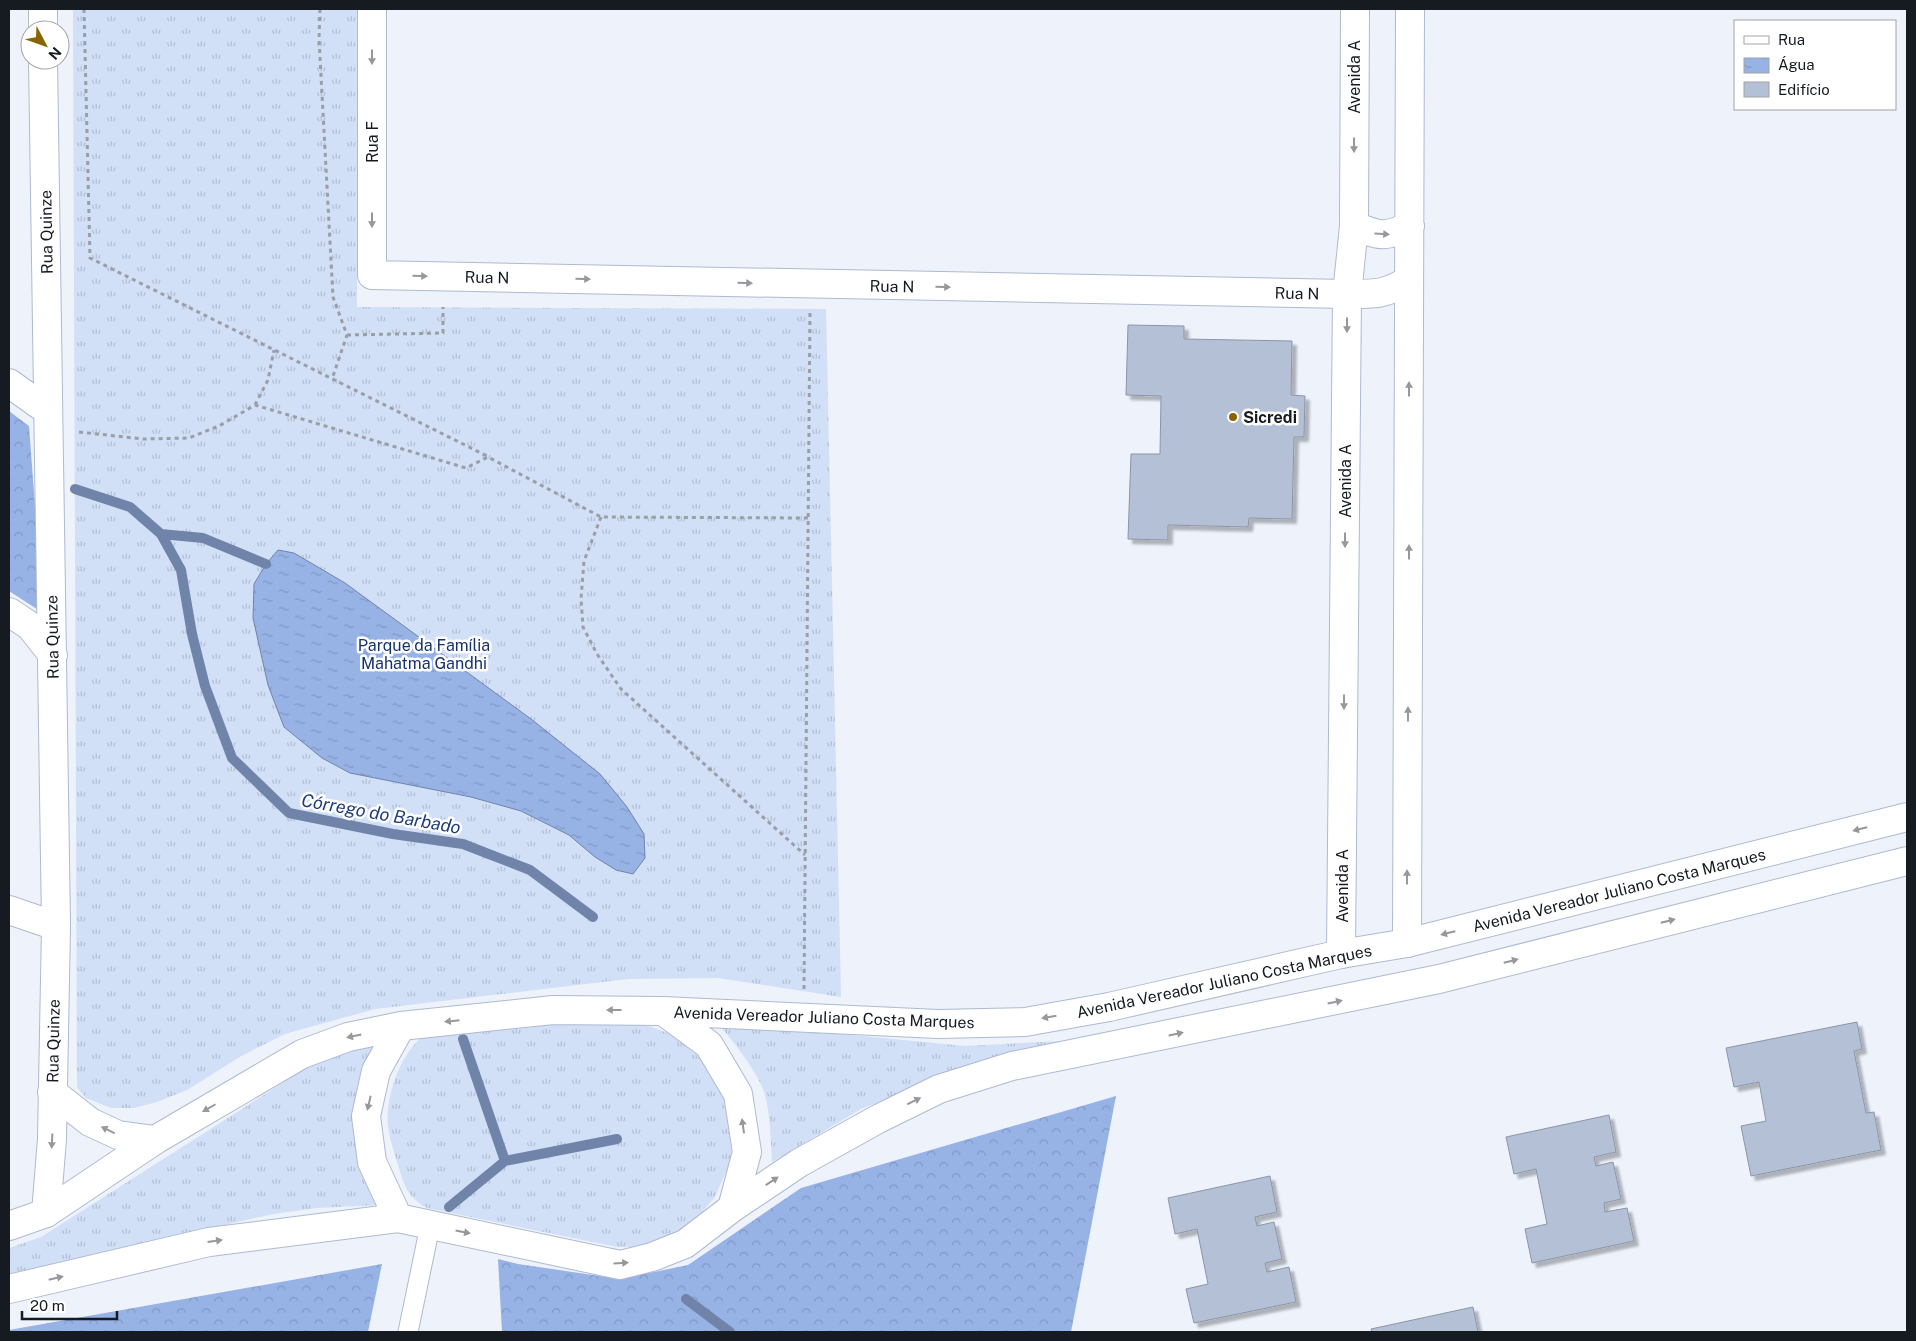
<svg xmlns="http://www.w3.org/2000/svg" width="1916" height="1341" font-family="'Public Sans',sans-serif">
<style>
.grass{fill:url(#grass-tufts)}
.forest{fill:url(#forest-crowns)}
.water{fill:url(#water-ripples);stroke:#7084aa}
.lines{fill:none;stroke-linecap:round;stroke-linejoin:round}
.stream{stroke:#7084aa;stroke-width:10}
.building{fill:#b4c0d5;stroke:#8b95a9;filter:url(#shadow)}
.service-casing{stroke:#afbacf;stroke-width:21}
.minor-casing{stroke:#afbacf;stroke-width:30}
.secondary-casing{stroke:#afbacf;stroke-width:30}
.path{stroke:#9a9ea7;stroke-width:3;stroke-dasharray:4 4;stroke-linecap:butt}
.service{stroke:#fff;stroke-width:19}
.minor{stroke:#fff;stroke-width:28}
.secondary{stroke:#fff;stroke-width:28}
.oneway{fill:#96989b}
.poi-dot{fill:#896402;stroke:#fff;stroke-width:2}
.labels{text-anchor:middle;stroke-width:5;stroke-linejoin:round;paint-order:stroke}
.street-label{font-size:16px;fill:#161a21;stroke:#fff}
.poi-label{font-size:16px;font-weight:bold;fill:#161a21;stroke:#fff;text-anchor:start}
.park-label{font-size:16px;fill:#17336f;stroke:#fff}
.water-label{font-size:18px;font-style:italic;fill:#203e7a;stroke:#fff}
</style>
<defs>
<pattern id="grass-tufts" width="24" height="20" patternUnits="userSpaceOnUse" patternTransform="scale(1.25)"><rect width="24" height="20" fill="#d1dff7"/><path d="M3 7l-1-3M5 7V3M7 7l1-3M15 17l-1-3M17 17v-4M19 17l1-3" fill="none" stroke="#b3bfd3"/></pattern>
<pattern id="forest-crowns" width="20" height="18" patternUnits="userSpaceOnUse" patternTransform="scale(1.25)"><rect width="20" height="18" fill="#97b2e5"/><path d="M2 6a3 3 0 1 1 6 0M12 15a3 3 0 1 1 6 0" fill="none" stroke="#8198c4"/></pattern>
<pattern id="water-ripples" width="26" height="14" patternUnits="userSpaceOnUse" patternTransform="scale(1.25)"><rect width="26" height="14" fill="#97b2e5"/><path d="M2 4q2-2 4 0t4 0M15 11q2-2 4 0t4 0" fill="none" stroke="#8198c4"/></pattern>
<filter id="shadow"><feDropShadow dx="4.5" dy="4.5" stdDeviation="1" flood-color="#0004"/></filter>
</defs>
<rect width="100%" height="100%" fill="#edf2fb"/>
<path class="grass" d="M73,9H357V307L826,309L841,997L718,978L628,979L375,1009L285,1034L243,1055L187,1090L157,1102L134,1108H111L86,1098L77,1087Z
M593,1020L636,1021L675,1036L700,1058L718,1079L727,1100L733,1141L729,1165L715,1197L692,1224L669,1240L644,1247H617L427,1208C406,1196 405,1186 398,1165C394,1152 390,1140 388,1127C385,1096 400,1055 423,1036Z
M717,1022L965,1046L1080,1040L960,1068L861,1109L772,1162C771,1143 770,1106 763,1089C752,1064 734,1043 717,1022Z
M378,1044V1205L317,1208L273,1214L9,1274V1248L41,1237L322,1058L352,1047Z"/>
<path class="forest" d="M9,411L29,426L43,613L9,591Z
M1116,1096L1071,1332H502L498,1259L518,1264L620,1279L688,1265L801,1188Z
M382,1264L368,1332H9V1330Z"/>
<path class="water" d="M278,550L294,553L345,583L531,719L600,774L627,807L644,834L645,858L633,874L616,870L595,857L569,835L521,811L471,797L350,773L322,758L284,727L268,685L253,618L254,584L266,564Z"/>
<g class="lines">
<path class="stream" d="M75,489L130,507L161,534L181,570L192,634L205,686L232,758L289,813L393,834L463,844L530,870L593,917
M161,534L203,538L266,564
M505,1161L617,1139
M449,1207L505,1161L463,1039
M686,1299L730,1332"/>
</g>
<path class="building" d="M1128,325L1184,326V339L1292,341L1291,395L1305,396L1304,437H1294L1292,519L1249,518L1248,527L1168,525V540L1128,539L1131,454H1160L1161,396L1126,395Z
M1857,1022L1862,1049L1854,1051L1866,1113L1874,1112L1881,1150L1751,1176L1741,1126L1766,1121L1759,1082L1734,1087L1726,1048Z
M1609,1115L1616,1152L1594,1157L1596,1166L1613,1162L1621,1199L1604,1203L1605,1212L1627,1208L1634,1241L1532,1263L1525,1229L1547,1224L1536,1169L1514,1174L1506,1137Z
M1270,1176L1277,1212L1255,1217L1257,1226L1274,1222L1282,1259L1265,1263L1267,1272L1289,1267L1296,1302L1194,1323L1186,1289L1208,1284L1197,1229L1175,1234L1168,1198Z
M1473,1307L1478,1332H1372L1371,1329Z"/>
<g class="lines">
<g class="service-casing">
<path id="service" d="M408,1332L430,1226"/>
</g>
<g class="minor-casing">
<path id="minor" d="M43,9V30
M372,9V275L1347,294C1376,294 1384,295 1409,280
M43,60L56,926L52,1139L46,1213
M1354,226C1380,236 1384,238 1410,226
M9,383L48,411
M9,612L30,626L53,655
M9,910L56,926
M1407,943L1410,9
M1341,954L1347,294L1354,226L1355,9
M52,1092L90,1122L118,1135L155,1140"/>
</g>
<g class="secondary-casing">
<path id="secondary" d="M663,1011L709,1045L738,1094L747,1152L732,1208
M398,1218L372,1162L366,1116L376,1071L401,1026
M9,1226L46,1213L155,1140L302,1054L348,1037L401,1026L553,1010L663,1011L938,1024L1025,1022L1109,1007L1341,954L1407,943L1907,817
M9,1289L209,1242L398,1218L620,1265L652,1257L685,1244L732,1208L799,1163L878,1119L939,1089L1012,1066L1439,979L1907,861"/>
</g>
<path class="path" d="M84,9L90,258L487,456
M320,9L319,39L333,297L347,335L332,379
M347,335L443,333V307
M255,405L268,380L274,350
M79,432L143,439L189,438L219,426L255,405L466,468L488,457L601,517L809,518
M601,517L584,561L581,599L583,627L597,654L621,689L805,855
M804,989L810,312"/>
<use href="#service" class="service"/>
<use href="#minor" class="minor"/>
<use href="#secondary" class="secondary"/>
</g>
<defs><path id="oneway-solid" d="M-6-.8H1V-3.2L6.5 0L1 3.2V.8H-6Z" transform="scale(1.25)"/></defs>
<g class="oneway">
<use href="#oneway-solid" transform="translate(372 57) rotate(90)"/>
<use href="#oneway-solid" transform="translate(1354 145) rotate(90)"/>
<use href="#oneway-solid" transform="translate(372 220) rotate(90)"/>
<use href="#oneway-solid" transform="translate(1382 234) rotate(3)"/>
<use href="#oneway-solid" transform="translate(420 276) rotate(1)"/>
<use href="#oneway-solid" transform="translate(583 279) rotate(1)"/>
<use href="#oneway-solid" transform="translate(745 283) rotate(1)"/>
<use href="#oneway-solid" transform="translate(943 287) rotate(1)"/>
<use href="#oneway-solid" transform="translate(1347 325) rotate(90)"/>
<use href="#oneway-solid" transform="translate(1409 389) rotate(-90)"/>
<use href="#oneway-solid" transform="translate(1345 540) rotate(90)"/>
<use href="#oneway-solid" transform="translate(1409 552) rotate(-90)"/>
<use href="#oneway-solid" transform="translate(1344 702) rotate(90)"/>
<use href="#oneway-solid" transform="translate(1408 714) rotate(-90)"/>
<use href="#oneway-solid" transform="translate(1860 829) rotate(166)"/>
<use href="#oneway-solid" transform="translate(1407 877) rotate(-90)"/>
<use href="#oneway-solid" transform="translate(1668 921) rotate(-14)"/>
<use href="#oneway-solid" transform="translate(1448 933) rotate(166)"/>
<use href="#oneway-solid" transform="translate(1511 961) rotate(-14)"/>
<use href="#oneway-solid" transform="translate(1335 1002) rotate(-12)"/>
<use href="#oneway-solid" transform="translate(614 1010) rotate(-180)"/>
<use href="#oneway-solid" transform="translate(1049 1017) rotate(170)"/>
<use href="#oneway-solid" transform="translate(452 1021) rotate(174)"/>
<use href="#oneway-solid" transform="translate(1176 1034) rotate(-12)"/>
<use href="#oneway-solid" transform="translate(354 1036) rotate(168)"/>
<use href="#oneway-solid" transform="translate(914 1101) rotate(-26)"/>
<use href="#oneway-solid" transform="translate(369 1103) rotate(103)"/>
<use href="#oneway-solid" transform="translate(209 1108) rotate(150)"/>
<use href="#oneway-solid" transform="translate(743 1126) rotate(-98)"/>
<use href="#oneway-solid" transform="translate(108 1130) rotate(-154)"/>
<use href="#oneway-solid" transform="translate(52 1141) rotate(93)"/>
<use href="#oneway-solid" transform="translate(772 1181) rotate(-33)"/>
<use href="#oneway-solid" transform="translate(463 1232) rotate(11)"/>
<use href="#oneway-solid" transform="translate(215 1241) rotate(-8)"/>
<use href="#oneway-solid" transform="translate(621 1263) rotate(-4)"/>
<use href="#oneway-solid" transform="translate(56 1278) rotate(-13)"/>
</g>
<circle class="poi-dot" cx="1233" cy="417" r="5"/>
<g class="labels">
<g class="street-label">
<text transform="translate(1354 77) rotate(-90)" y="6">Avenida A</text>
<text transform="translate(372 142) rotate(-90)" y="6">Rua F</text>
<text transform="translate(46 232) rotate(-91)" y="6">Rua Quinze</text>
<text transform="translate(487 277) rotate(1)" y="6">Rua N</text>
<text transform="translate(892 286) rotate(1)" y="6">Rua N</text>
<text transform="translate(1297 293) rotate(1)" y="6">Rua N</text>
<text transform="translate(1345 481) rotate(-90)" y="6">Avenida A</text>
<text transform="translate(52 637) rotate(-91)" y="6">Rua Quinze</text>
<text transform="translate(1342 886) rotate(-90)" y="6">Avenida A</text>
<text transform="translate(1619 890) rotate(-14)" y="6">Avenida Vereador Juliano Costa Marques</text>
<text transform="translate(1224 981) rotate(-12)" y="6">Avenida Vereador Juliano Costa Marques</text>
<text transform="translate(824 1017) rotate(2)" y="6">Avenida Vereador Juliano Costa Marques</text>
<text transform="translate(53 1041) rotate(-89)" y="6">Rua Quinze</text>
</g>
<g class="poi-label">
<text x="1243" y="423">Sicredi</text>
</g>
<g class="park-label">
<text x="424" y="651">Parque da Família<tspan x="424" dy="18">Mahatma Gandhi</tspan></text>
</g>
<g class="water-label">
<text transform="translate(381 814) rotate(10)" y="6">Córrego do Barbado</text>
</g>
</g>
<rect width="1916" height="1341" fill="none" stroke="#161a21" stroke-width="20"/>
<rect x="1734" y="20" width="162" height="90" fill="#ffffff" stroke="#a2a3a6"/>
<rect x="1744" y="36" width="25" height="8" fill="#ffffff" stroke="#a2a3a6"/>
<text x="1778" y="45" font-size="15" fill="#161a21">Rua</text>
<rect x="1744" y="58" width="25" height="15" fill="url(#water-ripples)" stroke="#a2a3a6"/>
<text x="1778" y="70" font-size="15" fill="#161a21">Água</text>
<rect x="1744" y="82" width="25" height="15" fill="#b4c0d5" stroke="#a2a3a6"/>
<text x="1778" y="95" font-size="15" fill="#161a21">Edifício</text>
<g transform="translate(45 45) rotate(131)"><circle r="24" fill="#ffffff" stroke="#a2a3a6"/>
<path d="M0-4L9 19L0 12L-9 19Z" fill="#896402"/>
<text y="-8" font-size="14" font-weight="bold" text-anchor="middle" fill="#161a21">N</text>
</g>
<path d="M22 1311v8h95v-8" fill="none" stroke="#161a21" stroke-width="2.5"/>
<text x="30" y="1311" font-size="15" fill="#161a21" stroke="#ffffff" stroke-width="4" paint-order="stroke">20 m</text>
</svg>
